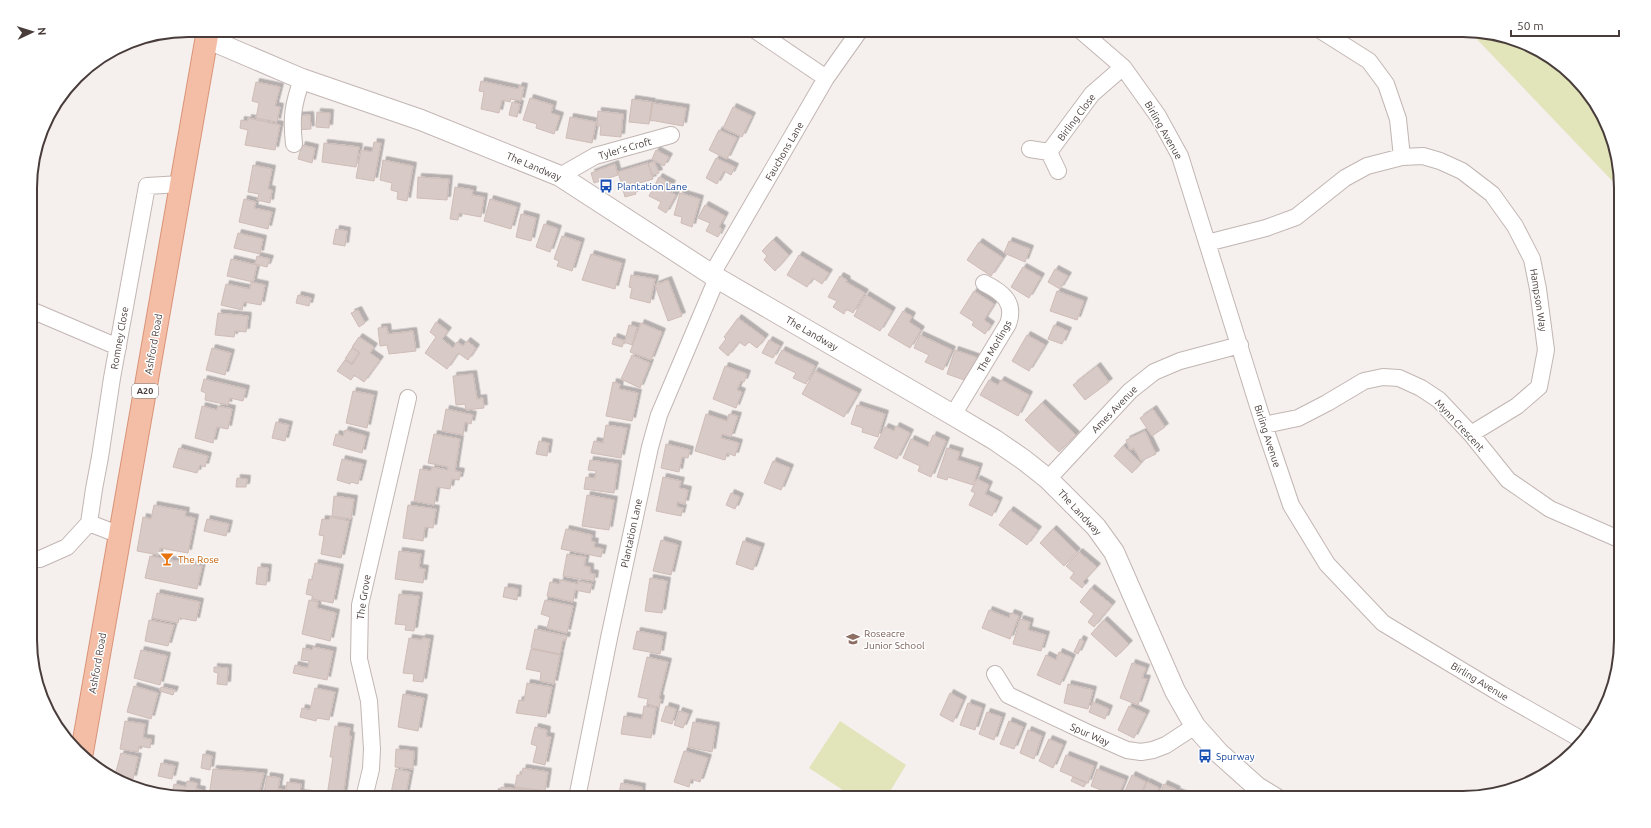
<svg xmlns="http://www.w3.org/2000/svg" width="1651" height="828" font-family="Ubuntu,sans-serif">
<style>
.green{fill:#e2e4ba}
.building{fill:#d8cac6;stroke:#cfbcb7;filter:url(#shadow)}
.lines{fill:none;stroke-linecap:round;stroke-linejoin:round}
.minor-casing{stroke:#c2b6b3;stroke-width:18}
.tertiary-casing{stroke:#c2b6b3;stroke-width:22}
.primary-casing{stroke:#d89377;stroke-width:24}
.minor{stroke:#fff;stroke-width:16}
.tertiary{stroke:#fff;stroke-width:20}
.primary{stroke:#f4bea6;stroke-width:22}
.labels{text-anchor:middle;stroke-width:3;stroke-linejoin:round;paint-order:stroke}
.shield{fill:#fff;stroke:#7f7776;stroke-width:1}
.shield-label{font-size:9px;font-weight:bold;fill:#483d3b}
.street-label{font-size:10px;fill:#483d3b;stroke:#fff}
.transit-label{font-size:10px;fill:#164399;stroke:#fff;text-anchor:start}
.food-label{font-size:10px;fill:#c56008;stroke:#fff;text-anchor:start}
.education-label{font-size:10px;fill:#785e54;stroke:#fff;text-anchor:start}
.rim{fill:none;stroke:#483d3b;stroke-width:2}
</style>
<defs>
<filter id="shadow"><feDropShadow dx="3.5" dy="-3.5" stdDeviation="0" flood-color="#0004"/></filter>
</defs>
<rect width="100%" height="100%" fill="#f5efed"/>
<path class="green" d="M1470,32L1533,46L1567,69L1594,100L1620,167V189Z
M840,721L906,765L886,798H855L809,768Z"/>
<path class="building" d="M481,81L518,89L519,86L524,87L521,101L511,99L510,102L502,100L499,113L481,109L484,92L479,91Z
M256,82L280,87L275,106L280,107L277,122L256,118L259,103L252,101Z
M530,98L553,105L551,113L560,116L554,134L536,128L537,124L523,120Z
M632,99L652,102L649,124L629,122Z
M512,102L520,104L517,117L509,115Z
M653,103L686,108L683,126L650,120Z
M733,107L752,116L742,137L723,128Z
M598,111L623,114L621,137L600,135L601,126H597Z
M317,112L330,113L329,128L316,127Z
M310,115L311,129L297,130L295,116Z
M570,117L596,122L592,143L566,138Z
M248,118L280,125L275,150L245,145L248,130L240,128L241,120L248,121Z
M719,130L737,138L727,159L709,150Z
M374,142L381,143L374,181L356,178L361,150L372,152Z
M324,143L359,147L356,167L322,162Z
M302,145L315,148L312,163L298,159Z
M656,150L669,157L664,166L652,159Z
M716,158L735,167L731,175L724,171L717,184L706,178Z
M383,160L413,166L407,201L397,199L398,192L391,190L392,183L380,180Z
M654,161L659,173L653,175L648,164Z
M648,163L653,179L633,185L636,194L625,197L618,172Z
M615,164L618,175L594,183L591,173Z
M253,165L272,169L268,189L272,190L270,203L257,200L259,194L248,192Z
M418,177L449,179L447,200L417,198Z
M659,177L672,184L668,191L676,195L666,213L658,208L661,202L649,196Z
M455,187L473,190L472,195L484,197L481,217L459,213L458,220L450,219Z
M680,193L700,199L692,227L681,223L682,217L674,215Z
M244,199L256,202L254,208L272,212L268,229L239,222Z
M490,199L517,207L511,229L484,221Z
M705,205L725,216L719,227L722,229L718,237L706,231L710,223L698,218Z
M521,214L536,218L531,241L516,237Z
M544,224L558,229L550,252L536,247Z
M336,229L347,231L345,246L333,244Z
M238,233L263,239L260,254L234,248Z
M562,236L581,242L572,271L557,266L559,261L554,259Z
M773,240L789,255L775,271L764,260L767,256L762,251Z
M1009,241L1030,249L1025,262L1004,253Z
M979,242L1003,258L991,276L967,260Z
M591,254L622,263L615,289L582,280Z
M799,255L829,273L822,284L813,278L807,287L787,275Z
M257,256L270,259L267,267L255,264Z
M231,259L257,265L253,282L227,276Z
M1023,267L1041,277L1029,298L1011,287Z
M1055,269L1068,276L1060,289L1048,282Z
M631,275L655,279L650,303L630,298L632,288L629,287Z
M840,276L847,280L846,282L865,293L853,313L846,309L844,314L833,307L837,301L828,297Z
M668,280L682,316L668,321L655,285Z
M251,282L265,285L261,305L244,302L242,310L221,305L226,284L250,289Z
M974,291L994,304L984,320L991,325L985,334L972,325L974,322L960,313Z
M1057,291L1084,301L1077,320L1050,311Z
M298,295L311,298L309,306L296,303Z
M866,295L892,311L880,331L854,316Z
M358,310L365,323L359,327L351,313Z
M903,311L912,316L909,322L921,330L910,348L888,335Z
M218,313L248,316L246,332L235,331L234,337L215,335Z
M738,318L765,338L757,348L749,342L745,346L739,342L728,356L719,348L726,339L724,337Z
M436,322L448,331L442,339L453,348L457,342L463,346L467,341L476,348L468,360L458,353L447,369L425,353L436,337L430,332Z
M641,323L662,332L651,360L630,352Z
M629,325L637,327L632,345L624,342L622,347L612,344L614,337L625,341Z
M1054,325L1068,331L1062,344L1048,339Z
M387,327L388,334L413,331L416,351L389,354L387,345L380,346L378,328Z
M920,335L952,350L943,370L925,362L929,355L914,348Z
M1027,335L1045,345L1029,371L1012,361Z
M359,337L374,347L370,353L380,360L364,382L354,375L351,380L337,371L345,360L352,365L360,353L352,347Z
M769,340L780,346L773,358L762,353Z
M212,348L231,353L225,375L206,370Z
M352,348L359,352L352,363L345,359Z
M782,350L815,366L806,384L793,378L796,373L775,363Z
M955,350L978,358L970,382L947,374Z
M632,355L650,363L640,388L621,379Z
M725,366L747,374L744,382L741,381L737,390L742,392L736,408L713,399Z
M1097,366L1109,382L1085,400L1073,385Z
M815,371L858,393L844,417L802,394Z
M473,374L477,399L483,398L484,408L466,410L465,404L456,405L453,376Z
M204,379L246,389L243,401L230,398L228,405L205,400L206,393L201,391Z
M989,380L998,385L1001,380L1029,395L1018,416L980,395Z
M613,382L620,384L619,389L638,393L632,421L606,416Z
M353,391L374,395L367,428L346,423Z
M1042,403L1076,435L1059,452L1025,420Z
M857,405L885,414L878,437L862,432L863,428L851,424Z
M202,406L217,410L218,406L232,409L228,429L217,427L213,443L195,438Z
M446,409L473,415L471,424L465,422L463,435L442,431Z
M1153,409L1165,427L1152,436L1140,418Z
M706,414L727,421L729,414L738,416L731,437L722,434L721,438L739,443L735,456L727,453L725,460L695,451Z
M276,422L289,425L285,441L272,438Z
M606,425L627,428L621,458L591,453L594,441L603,443Z
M896,426L910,433L897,459L874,448L885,427L894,431Z
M345,430L366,436L362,453L333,445L336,434L343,436Z
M1145,431L1156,454L1141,461L1134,448L1130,450L1126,440Z
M434,434L460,439L455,471L461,472L459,480L452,479L450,489L437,487L434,505L414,501L420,469L431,471L432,467L448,470V467L428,463Z
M933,435L946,441L931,477L918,471L920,466L903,458L911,439L928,447Z
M539,441L549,443L547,456L536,454Z
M666,444L690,450L688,458L682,457L679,472L661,468Z
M1123,446L1141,463L1132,473L1114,456Z
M179,448L208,456L205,467L200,465L197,473L173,467Z
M947,448L960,452L957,460L979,467L973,485L948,477L947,480L937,477Z
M342,459L363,464L358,484L351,482L350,484L337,480Z
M590,460L618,464L614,493L584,489L586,477L595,478L596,471L588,470Z
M773,461L790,468L781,490L764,483Z
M663,477L681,481L679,488L688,490L685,504L677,502V507L683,508L681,516L656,511Z
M237,478L247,479L246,487H236Z
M977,479L989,485L985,494L999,501L992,516L969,505L975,493L971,491Z
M731,493L740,497L735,509L726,505Z
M587,495L614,500L609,530L582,526Z
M334,496L354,499L351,519L332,516Z
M154,505L186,511L185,516L195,518L188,553L160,548L159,555L137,551L143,517L151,519Z
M408,505L436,509L433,528L425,527L423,541L403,538Z
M1010,510L1038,530L1027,545L999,525Z
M330,517L349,521L341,558L321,554L324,536L319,535L322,519L329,520Z
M207,519L229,524L226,536L204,531Z
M566,529L592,535L591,541L595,542L594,547L603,549L601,557L561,549Z
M1053,529L1077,552L1064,566L1040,543Z
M661,540L678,545L671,575L653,571Z
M743,541L761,547L753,570L736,564Z
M399,551L421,554L419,568L425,569L423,583L395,579Z
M1079,552L1097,567L1083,582L1085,584L1082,588L1070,578L1074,573L1066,566Z
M567,554L586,557L584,566L590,567V573L595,574L594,581L563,576Z
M150,556L202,566L197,589L145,578Z
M315,563L340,568L333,603L312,599L313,596L306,594L309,579L312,580Z
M258,567L268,568L266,585L256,584Z
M650,578L667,581L662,613L645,611Z
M560,580L578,584V581L592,584L590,593L575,590L573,602L547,596L550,582L560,584Z
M505,587L518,589L517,600L503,597Z
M1091,588L1112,605L1094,627L1088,622L1094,614L1080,602Z
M157,593L200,602L196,621L179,618L178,623L152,618Z
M399,594L419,596L414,631L405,630L406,625L395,624Z
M309,600L318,602L317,608L336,613L330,641L302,634Z
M545,600L573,606L567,633L547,628L550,617L541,614Z
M989,610L1009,618L1011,613L1019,616L1010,639L982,628Z
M1020,619L1030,622L1028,630L1046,635L1041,651L1013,644Z
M149,620L174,625L168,646L145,641Z
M1104,620L1129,644L1116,657L1091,634Z
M535,629L567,636L566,640H563L560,654L531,648Z
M637,631L663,636L660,654L633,649Z
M409,638L422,640V638L430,639L423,682L413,681L414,674L403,673Z
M1080,639L1084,641L1078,654L1074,652Z
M313,647L333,651L327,680L293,673L295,665L308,668L309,661L301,660L303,648L312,650Z
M531,649L560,655L554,684L540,681L541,672L526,669Z
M141,650L167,656L160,685L134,678Z
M1059,652L1072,658L1060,685L1037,675L1046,655L1056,660Z
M647,657L668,662L659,698L661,699L659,707L647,704L648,699L638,697Z
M1132,663L1146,668L1142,678L1147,679L1138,705L1120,698Z
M214,667L228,668L227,685L217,684L218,673L214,672Z
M527,683L552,687L546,717L516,713L519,700L524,701Z
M1068,684L1093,690L1088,709L1064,703Z
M134,686L158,693L151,719L127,712Z
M161,687L175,690L173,695L160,691Z
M315,688L335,692L329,720L317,718L316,721L300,717L302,708L310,710Z
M950,693L963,700L953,722L940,715Z
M403,694L424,698L418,731L398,727Z
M1093,702L1109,709L1105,719L1089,712Z
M968,703L982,708L975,730L960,725Z
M644,706L656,708L651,738L621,734L624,716L642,719Z
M666,706L676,709L672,724L661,721Z
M1129,706L1146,714L1134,738L1118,730Z
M679,711L689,714L683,728L674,725Z
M987,712L1002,717L994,740L979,734Z
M125,721L145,724L143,738L151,739L150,748L139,746L138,752L120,749Z
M1009,721L1023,727L1014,749L1000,744Z
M693,722L716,726L712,752L688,747Z
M335,726L350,728L349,735L351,736L343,798L327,796L333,757H330Z
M535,727L547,730L546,736L551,737L545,765L533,762L537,746L531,744Z
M1028,730L1042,736L1034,759L1020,753Z
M1049,739L1063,745L1053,768L1039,761Z
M396,749L414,751L413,769L395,767Z
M684,751L708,758L700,782L691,779L689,787L674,782Z
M121,753L138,757L133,779L115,775Z
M203,754L212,756L210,770L201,768Z
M1066,755L1094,766L1088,783L1060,771Z
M161,763L175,766L172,779L158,776Z
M523,768L548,772L545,791L515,787L517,775H521Z
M213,769L264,773L258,798L209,796Z
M396,769L410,772L405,798H390Z
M1097,769L1125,780L1118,797L1091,786Z
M1132,775L1146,782L1139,798H1122Z
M267,776L280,778L278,789L286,790L287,782L301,784L300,793L320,796V798H263Z
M1073,777L1086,783L1084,787L1071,781Z
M187,781L197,783L196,789L202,790L201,798H188L172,794L174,784L186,787Z
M1147,782L1159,788L1154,798H1140Z
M621,783L642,787L641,798H623L624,795L619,794Z
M1164,784L1177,790L1173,798H1158Z
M501,787L541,792L540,798H495V792L501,793Z
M1177,792L1191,797V798H1174Z"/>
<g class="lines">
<g class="minor-casing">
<path id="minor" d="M755,30L826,78
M1080,30L1123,67L1158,116L1180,156L1264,425L1291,505L1327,564L1383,623L1501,694L1584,741
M1320,30L1369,61L1386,84L1398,119L1402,157
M294,144C291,117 293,105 302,79
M1030,149L1049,152L1058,171
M1049,152L1092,94L1123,67
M560,176L595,156L671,135
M1207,243L1266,228L1296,217L1345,178L1367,166L1402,157L1423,156L1440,161L1462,171L1492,194L1515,226L1532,259L1538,289L1546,350L1539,387L1517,406L1471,434
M712,274L826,78L860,30
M31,310L118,347
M953,415L1008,324C1016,302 1002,292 984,283
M1264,425L1298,418L1327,403L1364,381L1383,377L1399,378L1421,388L1439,400L1471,434L1508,480L1550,509L1621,540
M1048,479L1130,391L1154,372L1180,361L1240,345
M89,523L120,535
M31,559H40L67,547L89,523L94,489L100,457L112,378L147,186L181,184
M995,674L1008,695L1086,732L1127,750L1141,752L1153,750L1166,745L1195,726
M364,798L371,769L372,749L369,701L359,659L360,605L408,398
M577,798L609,638L650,447L659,415L717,278"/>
</g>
<g class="tertiary-casing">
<path id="tertiary" d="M206,38L302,79L421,120L560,176L717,278L953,415L995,440L1024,460L1048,479L1096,527L1114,552L1175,691L1195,726L1219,753L1257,787L1275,798"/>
</g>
<g class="primary-casing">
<path id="primary" d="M82,752L208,30"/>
</g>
<use href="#minor" class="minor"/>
<use href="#tertiary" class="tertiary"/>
<use href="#primary" class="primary"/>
</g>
<defs>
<g id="bus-bare" transform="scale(1.08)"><path d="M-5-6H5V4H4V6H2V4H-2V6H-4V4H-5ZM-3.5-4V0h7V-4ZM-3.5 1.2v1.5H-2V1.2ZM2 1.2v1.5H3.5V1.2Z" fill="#1a4fb4" stroke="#fff" stroke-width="2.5" paint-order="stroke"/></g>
<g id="bar-bare" transform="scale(1.08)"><path d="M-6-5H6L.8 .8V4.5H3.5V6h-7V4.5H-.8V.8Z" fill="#e8710a" stroke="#fff" stroke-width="2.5" paint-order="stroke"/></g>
<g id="school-bare" transform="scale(1.08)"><path d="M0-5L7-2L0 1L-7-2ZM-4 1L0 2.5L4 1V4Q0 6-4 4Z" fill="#8d6e63" stroke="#fff" stroke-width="2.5" paint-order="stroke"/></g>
</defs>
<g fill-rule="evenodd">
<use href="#bus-bare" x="606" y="186"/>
<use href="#bar-bare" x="167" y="559"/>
<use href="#school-bare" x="853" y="639"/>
<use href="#bus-bare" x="1205" y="756"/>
</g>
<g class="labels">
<rect class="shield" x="132" y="384" width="26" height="14" rx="3"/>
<g class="shield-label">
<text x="145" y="394">A20</text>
</g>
<g class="street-label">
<text transform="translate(1076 117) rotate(-53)" y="4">Birling Close</text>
<text transform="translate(1164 130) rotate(60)" y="4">Birling Avenue</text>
<text transform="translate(625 148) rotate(-16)" y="4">Tyler's Croft</text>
<text transform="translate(784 151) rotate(-60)" y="4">Fauchons Lane</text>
<text transform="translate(534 166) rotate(23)" y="4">The Landway</text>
<text transform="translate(1539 300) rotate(81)" y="4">Hampson Way</text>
<text transform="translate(812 333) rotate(30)" y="4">The Landway</text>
<text transform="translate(119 338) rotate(-80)" y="4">Romney Close</text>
<text transform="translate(153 344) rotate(-80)" y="4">Ashford Road</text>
<text transform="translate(994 346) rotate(-60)" y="4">The Morlings</text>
<text transform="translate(1114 409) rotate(-46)" y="4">Ames Avenue</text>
<text transform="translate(1460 425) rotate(47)" y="4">Mynn Crescent</text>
<text transform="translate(1268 436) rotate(72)" y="4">Birling Avenue</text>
<text transform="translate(1080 512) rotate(47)" y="4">The Landway</text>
<text transform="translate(631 533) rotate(-78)" y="4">Plantation Lane</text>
<text transform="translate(363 597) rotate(-81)" y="4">The Grove</text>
<text transform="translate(97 663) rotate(-80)" y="4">Ashford Road</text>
<text transform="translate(1480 681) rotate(31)" y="4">Birling Avenue</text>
<text transform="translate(1090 734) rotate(24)" y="4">Spur Way</text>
</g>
<g class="transit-label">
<text x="617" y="190">Plantation Lane</text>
<text x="1216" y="760">Spurway</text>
</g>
<g class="food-label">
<text x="178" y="563">The Rose</text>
</g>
<g class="education-label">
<text x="864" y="637">Roseacre<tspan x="864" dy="12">Junior School</tspan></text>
</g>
</g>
<path d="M0 0H1651V828H0ZM188 37H1463A151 151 0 0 1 1614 188V640A151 151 0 0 1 1463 791H188A151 151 0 0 1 37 640V188A151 151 0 0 1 188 37Z" fill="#fff" fill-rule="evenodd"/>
<path class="rim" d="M188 37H1463A151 151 0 0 1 1614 188V640A151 151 0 0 1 1463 791H188A151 151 0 0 1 37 640V188A151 151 0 0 1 188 37Z"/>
<g transform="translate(32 32) rotate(86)" stroke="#ffffff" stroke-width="3" paint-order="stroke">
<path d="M0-3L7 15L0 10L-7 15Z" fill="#483d3b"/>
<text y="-6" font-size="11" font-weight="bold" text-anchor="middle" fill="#483d3b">N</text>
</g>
<path d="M1511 30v6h108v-6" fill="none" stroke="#483d3b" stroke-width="2"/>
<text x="1517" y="30" font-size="12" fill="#483d3b" stroke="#ffffff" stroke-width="3" paint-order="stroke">50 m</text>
</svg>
